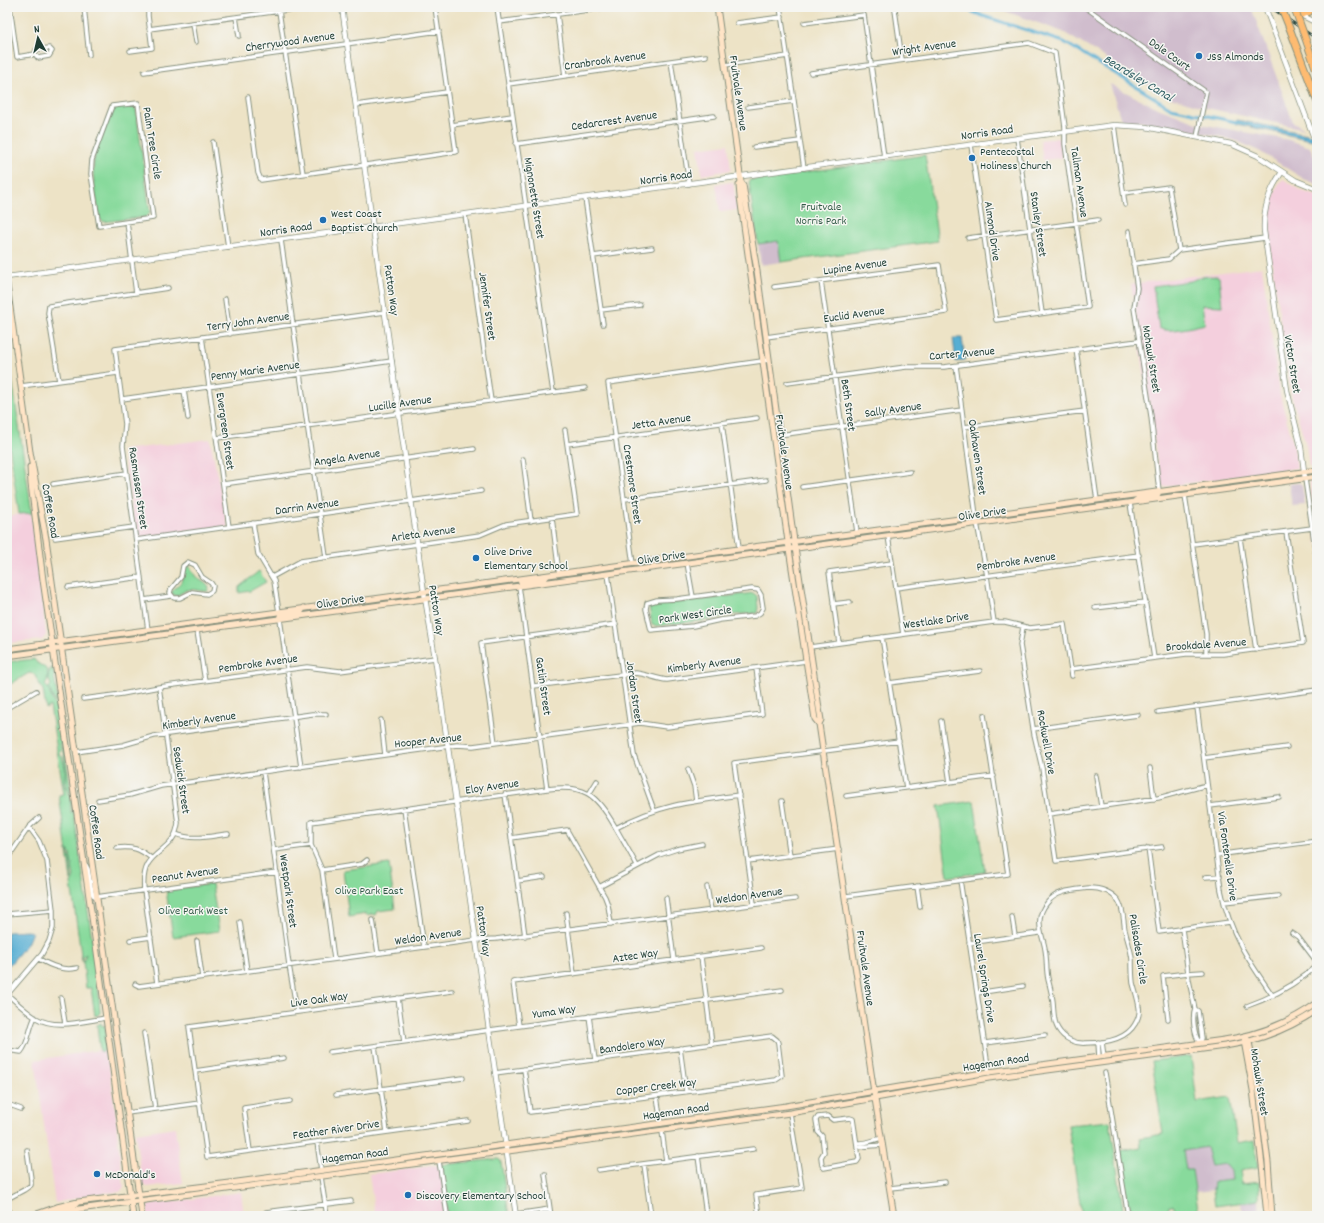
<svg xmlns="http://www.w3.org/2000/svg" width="1324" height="1223" font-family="Dekko,sans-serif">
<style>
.built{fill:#f4cfdd}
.industrial{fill:#d0bdcd}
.green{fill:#88da9c;stroke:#548c68}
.water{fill:#56aed3;stroke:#3a7684}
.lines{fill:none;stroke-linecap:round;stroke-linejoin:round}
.canal{stroke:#56aed3;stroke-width:3}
.minor-casing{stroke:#86907d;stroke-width:5.5}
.tertiary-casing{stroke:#86907d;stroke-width:6}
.secondary-casing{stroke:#86907d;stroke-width:7}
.motorway-casing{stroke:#86907d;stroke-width:8}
.minor{stroke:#fff;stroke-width:3.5}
.tertiary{stroke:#fff;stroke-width:4.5}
.secondary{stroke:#ffe4c6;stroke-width:5}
.motorway{stroke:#febb71;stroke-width:6}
.rail-casing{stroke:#1f3d34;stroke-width:2.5}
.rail{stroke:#f6f6f2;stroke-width:1;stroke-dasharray:3;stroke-linecap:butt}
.motorway-bridge-casing{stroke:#86907d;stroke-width:8;stroke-linecap:butt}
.motorway-bridge{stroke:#febb71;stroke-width:6}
.poi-dot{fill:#1f6fb2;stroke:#f6f6f2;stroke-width:1.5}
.labels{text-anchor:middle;stroke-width:3;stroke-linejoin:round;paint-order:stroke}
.street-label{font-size:12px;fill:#1f3d34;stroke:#f6f6f2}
.poi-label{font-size:12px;fill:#1f3d34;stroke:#f6f6f2;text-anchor:start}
.park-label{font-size:12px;fill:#345c49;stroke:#f6f6f2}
.water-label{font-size:13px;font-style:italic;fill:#305f64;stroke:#f6f6f2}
</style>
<rect width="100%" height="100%" fill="#f6f6f2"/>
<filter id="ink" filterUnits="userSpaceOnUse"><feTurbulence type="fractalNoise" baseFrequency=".025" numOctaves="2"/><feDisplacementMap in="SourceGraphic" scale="8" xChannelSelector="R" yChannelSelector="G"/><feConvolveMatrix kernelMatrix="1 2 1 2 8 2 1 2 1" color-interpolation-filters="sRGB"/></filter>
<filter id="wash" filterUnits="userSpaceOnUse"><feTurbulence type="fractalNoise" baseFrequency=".012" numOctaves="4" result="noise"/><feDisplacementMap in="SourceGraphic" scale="16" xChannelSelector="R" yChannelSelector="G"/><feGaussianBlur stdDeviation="0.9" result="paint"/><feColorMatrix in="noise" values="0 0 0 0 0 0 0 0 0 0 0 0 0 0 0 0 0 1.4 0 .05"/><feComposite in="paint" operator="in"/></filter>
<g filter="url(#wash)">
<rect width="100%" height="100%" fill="#ede3c6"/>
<path class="built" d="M1058,138L1060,139L1062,158L1043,160L1040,140Z
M728,144L731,170L702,175L698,148Z
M1283,179L1302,191L1317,196V466L1309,467L1306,445L1292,397L1288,374L1268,237L1267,217L1278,185Z
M733,182L737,210L720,212L716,184Z
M1262,267L1280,395L1294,447L1297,468L1161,487L1131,284Z
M210,439L228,527L136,540L123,450Z
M1317,481V547L1310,482Z
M31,513L46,635L42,640L7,643V516Z
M107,1049L108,1055L107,1056L108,1064L109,1065L117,1123V1132L124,1187L120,1192L99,1193L55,1203L35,1060Z
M175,1127L183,1183L147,1187L142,1183L135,1133Z
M440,1165L448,1216H375L369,1174Z
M241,1192L244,1216H148L147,1208L149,1205Z"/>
<path class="industrial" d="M994,7H1251L1293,122L1305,129L1207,108L1170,97L1063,32Z
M1110,84L1155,107L1200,124L1289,140L1310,147L1317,163V184L1304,179L1259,151L1237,141L1223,137L1152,123L1121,120Z
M778,241L781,262L761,265L758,244Z
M1299,483L1302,485L1305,505L1292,506L1289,484Z
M1206,1147L1211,1166L1226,1163L1231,1170L1232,1180L1215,1182L1213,1190L1196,1192L1192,1170L1186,1171L1183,1150Z
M1259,1200L1260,1216H1243L1241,1203Z"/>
<path class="green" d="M132,106L136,109L150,213L146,217L103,222L100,219C97,200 91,179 94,160C96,146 108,121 115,108Z
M925,155L938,241L781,262L778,241L758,244L749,184L750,180Z
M1217,276L1219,277L1222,306L1202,305L1205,324C1196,326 1167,334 1159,328L1153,286L1191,281L1200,277Z
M7,346L32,513L19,514L7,429Z
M188,565C192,568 193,573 196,577C200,581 206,582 209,588L208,591C201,592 194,588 187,590C182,592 180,595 175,596L172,594V591L181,582L186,566Z
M259,571L266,582L250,591L239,593V587Z
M753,593L757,596L758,608L757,613L730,615L709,620L655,626L652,625L649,606L651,605L693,601Z
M34,659L36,662L48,670L47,682L45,685C49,688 49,692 51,696C52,700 55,704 56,707C61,721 60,737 61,751L59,753L62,757L65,768L64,784L70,798L71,813L73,811L71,796L66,784V771L64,756L65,754L63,751L62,735L58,708H59L98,981L100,1013L98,1015L95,1016L91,988H86L83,962L86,954L83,956L82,961L71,883L74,877L70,853L68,850L69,857L70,858L72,878L71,880L59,795L64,794L50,706L46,709L43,690L34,674L29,673L7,686V662Z
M51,668L53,669L58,701L56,703L52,696L49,687L51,685C48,677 47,677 51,668Z
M974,801L985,872L948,877L938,806Z
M389,864L395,909L378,911L376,915L372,914L368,916L366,914L349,917L343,870Z
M212,884L219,931L173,937L166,890Z
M101,1023L102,1026L105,1025L109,1056L108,1057L106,1058L108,1056V1051H105L106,1046L104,1036L105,1048L103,1052L100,1051L97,1025Z
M1191,1056L1197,1102L1230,1097L1237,1143L1254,1140L1258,1167L1240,1170L1242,1184L1259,1182V1200L1215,1206L1213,1190L1214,1182L1232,1180L1231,1170L1226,1164L1211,1166L1206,1147L1183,1151L1186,1170H1192L1199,1216H1175L1174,1206H1169L1163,1216H1129L1119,1151L1141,1147L1140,1138L1163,1134L1152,1061Z
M1110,1121L1124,1216H1082L1068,1125Z
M498,1159L501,1161L509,1216H448L440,1165Z"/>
<path class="water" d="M1237,120L1317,136V141L1237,124Z
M953,338H962L965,360L956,362Z
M28,931L32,932L27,944L10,964L7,966V932Z"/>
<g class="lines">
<path class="canal" d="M960,7L983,16L1064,42L1171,108L1241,123"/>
</g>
</g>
<g filter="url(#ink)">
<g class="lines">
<g class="minor-casing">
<path id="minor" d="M10,7L17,57L35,54L36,50L49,48L52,51L49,56L38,58L35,54
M84,7L89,55
M497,7L553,392
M780,7L804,168
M1085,7L1206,92L1197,137
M895,10L902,60
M279,11L303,174
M557,14L565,76
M236,17L239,36
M499,22L611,7
M193,23L196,42
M737,23L782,17
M804,23L864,15L884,157
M149,29L309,7
M130,51L152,48L148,16V7
M671,61L689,184
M725,65L788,56
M144,72L439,31
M811,73L1029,43L1055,53L1065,127V144L1088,307L996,320L971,145
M508,84L706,56
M248,97L258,173L261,180L456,152L435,7
M138,103L153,218L99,226L91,174L92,160L112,106Z
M356,105L447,92
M748,107L794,101
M452,125L512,116
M1114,125L1125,205
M1017,138L1042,313
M213,142L228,247
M516,144L714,116
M754,147L800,141
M1124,193L1169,187L1179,250
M585,198L603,324
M465,214L491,401
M127,222L136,293
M1129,231L1137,288L1134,308L1151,416L1159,491
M968,238L1098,220
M281,240L326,557
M1179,250L1265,238
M593,256L652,248
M1133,264L1169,259L1179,250
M821,281L857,532
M225,299L230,334
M601,310L640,305
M202,337L229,527
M766,337L946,312L939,265L774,287
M1076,349L1097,500
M956,366L977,523L987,576L994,622
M59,381L48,313L49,306L168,288
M787,383L906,367H944L1138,341
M21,386L118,373
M184,390L188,418
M122,399L392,361
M722,423L739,548
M964,427L1085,411
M779,435L962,410
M217,438L585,388
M567,444L757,418
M523,459L531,521
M1305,479L1317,562
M53,484L127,473
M223,484L474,449
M802,487L910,472
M1185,495L1206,634V654
M625,499L766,480
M1130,503L1154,658
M552,518L559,573
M253,523L258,554L274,581L279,612
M888,536L903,634
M55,538L134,527
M1240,538L1256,650
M136,540L481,491
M1193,544L1312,528
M188,562L195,565L202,577L211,583L213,586L212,591L207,594L192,592L180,598H174L170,593L171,589L181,577L183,566Z
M687,563L693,597
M633,564L608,383L769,360
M608,574L634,755L654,810
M272,577L301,561L480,535L506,524L577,514L565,430
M519,586L547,789
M68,587L141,577
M896,588L1139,555
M752,589L758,590L761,595L763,608L760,613L755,616L720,620L693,626L651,630L646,609L647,603L657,600L677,599Z
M144,600L171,596
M833,604L850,602
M1095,608L1146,602
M280,619L301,767
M1023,627L1020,645L1034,734L1042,768L1056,861L1162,847
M148,630L123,446L125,424L115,349L385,312
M197,631L205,681
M882,637L906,788
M839,643L829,572L892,563
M810,647L994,622H1005L1030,628L1064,624L1072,676
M1071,669L1186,654H1223L1303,643L1286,532
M889,683L980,671
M534,686L636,673C647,674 656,679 667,680L806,661
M83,699L122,694L159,687L307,667L340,671L435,658
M1197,707L1221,890C1230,934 1248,960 1273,996
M7,708L36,691
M1158,712L1317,690
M381,720L385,755
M941,721L950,782
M1033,729L1138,715
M495,743L481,643L616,624
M76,752L123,745L154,736L312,714H326
M1204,758L1287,747
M1150,768L1154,799
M688,769L694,786L696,801
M263,772L289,965L297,1012
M1096,776L1101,806
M505,794L525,936
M589,794L597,781
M846,796L994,776
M98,800L130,795L161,786L457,745L473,746L640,723L667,727L762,714L756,668
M782,801L790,856
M1210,806L1279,797
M404,809L424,947
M1049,814L1158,798L1207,785
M616,828C657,805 693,801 739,795
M176,834C193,841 210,836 228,834
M511,838L567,830L605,897L608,905L611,924
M117,848C132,846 140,849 151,858
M1148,848L1159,932L1230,922
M274,850L311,845
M1217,855L1317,841
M7,859L29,827L39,818
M748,861L839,849
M86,865L88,869L92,892L93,895L96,897L277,872
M322,870L362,864L367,860
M1205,877L1220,876
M960,880L989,1073
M517,881L544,877
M917,886L920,907
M599,887L659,855L677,849L702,844
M707,887L711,910
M1089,888C1100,888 1110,891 1118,900C1124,909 1123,919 1125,930C1127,939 1131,949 1132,959C1132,967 1132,975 1133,983C1135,991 1138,999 1139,1007C1140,1012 1138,1019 1135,1024C1126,1040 1103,1043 1086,1043C1075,1044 1064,1039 1058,1029C1053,1021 1054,1012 1053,1002C1052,994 1050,987 1048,979C1046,969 1047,959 1045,949C1044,941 1040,933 1040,925C1039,917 1042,909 1047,903C1057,890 1074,890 1089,888Z
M846,896L1008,874L984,715
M666,898L674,960
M1224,902L1278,896
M754,904L734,763L899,741
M566,913L574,974
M7,914L53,910
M1012,917L1015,936
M373,920L378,953
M240,922L247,971
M1182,929L1189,980L1195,1009L1198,1011L1202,1038L1200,1043
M1292,933L1298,937L1317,962
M130,940L151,937
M197,941L202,977
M969,943L1039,933
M701,957L712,1044
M39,959C51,966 63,971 77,968
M334,959L322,870L311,845V822L547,789C584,784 596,794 614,825C622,839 630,852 637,866
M157,983L144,890C140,846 174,857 178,823L159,687
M135,984L139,986L476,940L496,939L795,899
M452,991L189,1027L207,1157L468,1121
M977,993L1023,986
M7,994C16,1002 25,1011 36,1018C56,1030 84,1021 106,1018
M7,995L42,954L49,941L53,928V910L47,861L39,841L29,827
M61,998L65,1023
M398,998L404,1042
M1247,1006C1273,997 1296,984 1317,966
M1195,1009C1192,1017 1194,1036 1200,1043
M589,1016L595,1060
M1168,1019L1163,976L1188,973L1203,972
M519,1026L513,982L761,948
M144,1033L155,1109
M1098,1042L1099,1057
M1102,1042L1104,1057
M985,1043L1045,1035
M375,1046L387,1132
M680,1048L686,1092
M7,1050L21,1052C29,1043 29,1028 35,1017
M330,1052L782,990
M195,1071L284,1058
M495,1073L772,1036L777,1040L778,1043L782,1076L776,1080L530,1112L524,1069
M1105,1073L1128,1216
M336,1095L463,1078
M657,1096L661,1124
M7,1104L21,1109
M127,1113L200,1103
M828,1116L833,1120L850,1118L853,1119L859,1159L857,1162L824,1168L822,1165L821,1157L824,1152L822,1136L818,1132L816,1120L818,1117Z
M662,1131L666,1161
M317,1142L321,1170
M857,1143C865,1144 873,1140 882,1138
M857,1147L883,1145
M250,1151L244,1108L290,1101
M698,1156L706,1214
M439,1161L447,1214
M644,1164L651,1216
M598,1170L753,1149
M545,1174L551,1216
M321,1177L327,1216
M890,1188L945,1182
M7,1199L24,1190L31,1185V1179L27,1150
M7,1208L11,1216
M266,1212L351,1201
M516,1214L550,1209
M759,1216L756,1195L802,1188L790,1113"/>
</g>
<g class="tertiary-casing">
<path id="tertiary" d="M342,7L424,592L435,658L516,1216
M1265,7L1317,146
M1290,7L1301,15L1317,23
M1282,172C1269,190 1263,209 1264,231L1287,390L1301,447L1305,479
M7,277L1114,125L1146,127L1231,144L1258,156L1295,180L1317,189"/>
</g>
<g class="secondary-casing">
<path id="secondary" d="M717,7L741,182L743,185L757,271L794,541L819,708L821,720L819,724L875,1099L894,1216
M741,182L739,185L740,197L789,549L815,719L819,724
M7,285L30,452L46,539L142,1216
M30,467L31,484L43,580L96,945L133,1216
M1135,501L1140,498L1158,494L1159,491
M521,583L544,579L547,576
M280,619L281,616L283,615L300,613L304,608
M7,649L1317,470
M7,656L1317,477
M1247,1039L1249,1042L1260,1098L1268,1162L1272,1216
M1244,1041L1253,1090L1262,1165L1267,1216
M49,1213L72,1207L77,1203
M31,1216L57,1207L78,1202L230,1183L786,1106L989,1072L1224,1040C1258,1035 1289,1023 1317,1003
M53,1216L79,1209L790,1113L989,1078L1225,1046C1258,1041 1289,1029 1317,1010"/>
</g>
<g class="motorway-casing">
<path id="motorway" d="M1301,15L1309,12L1314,7
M1291,32L1317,101
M1307,43L1317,72"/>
</g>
<use href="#minor" class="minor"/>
<use href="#tertiary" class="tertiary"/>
<use href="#secondary" class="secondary"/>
<use href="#motorway" class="motorway"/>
<g class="rail-casing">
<path id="rail" d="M1270,7L1317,39"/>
</g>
<use href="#rail" class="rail"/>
<g class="motorway-bridge-casing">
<path id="motorway-bridge" d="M1281,7L1291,32
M1294,7L1307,43"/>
</g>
<use href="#motorway-bridge" class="motorway-bridge"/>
</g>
</g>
<g class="poi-dot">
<circle cx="1199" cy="56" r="4"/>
<circle cx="972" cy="158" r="4"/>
<circle cx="323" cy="220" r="4"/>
<circle cx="476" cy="558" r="4"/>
<circle cx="97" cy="1174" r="4"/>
<circle cx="408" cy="1195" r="4"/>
</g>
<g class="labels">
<g class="street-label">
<text transform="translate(290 41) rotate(-8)" y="4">Cherrywood Avenue</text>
<text transform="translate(924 47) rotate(-8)" y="4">Wright Avenue</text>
<text transform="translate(1170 54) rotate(35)" y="4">Dole Court</text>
<text transform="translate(605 60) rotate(-8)" y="4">Cranbrook Avenue</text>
<text transform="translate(739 93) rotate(82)" y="4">Fruitvale Avenue</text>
<text transform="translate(614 120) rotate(-8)" y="4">Cedarcrest Avenue</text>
<text transform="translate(987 132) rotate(-8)" y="4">Norris Road</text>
<text transform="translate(153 143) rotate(81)" y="4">Palm Tree Circle</text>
<text transform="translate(666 177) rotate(-8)" y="4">Norris Road</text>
<text transform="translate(1080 182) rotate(82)" y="4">Tallman Avenue</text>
<text transform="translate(535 198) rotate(81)" y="4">Mignonette Street</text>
<text transform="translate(1039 224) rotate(82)" y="4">Stanley Street</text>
<text transform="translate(286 229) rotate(-8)" y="4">Norris Road</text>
<text transform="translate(993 231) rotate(82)" y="4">Almond Drive</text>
<text transform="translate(855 266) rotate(-8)" y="4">Lupine Avenue</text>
<text transform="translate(392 290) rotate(82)" y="4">Patton Way</text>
<text transform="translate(488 306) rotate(82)" y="4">Jennifer Street</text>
<text transform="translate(854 314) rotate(-8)" y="4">Euclid Avenue</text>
<text transform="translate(248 321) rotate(-8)" y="4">Terry John Avenue</text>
<text transform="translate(962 353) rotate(-5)" y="4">Carter Avenue</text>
<text transform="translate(1152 359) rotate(81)" y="4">Mohawk Street</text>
<text transform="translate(1293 364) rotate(81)" y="4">Victor Street</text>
<text transform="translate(255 370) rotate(-8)" y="4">Penny Marie Avenue</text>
<text transform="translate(400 403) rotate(-8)" y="4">Lucille Avenue</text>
<text transform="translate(849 405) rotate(82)" y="4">Beth Street</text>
<text transform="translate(893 409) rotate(-8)" y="4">Sally Avenue</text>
<text transform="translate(661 421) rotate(-8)" y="4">Jetta Avenue</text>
<text transform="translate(226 431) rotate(82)" y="4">Evergreen Street</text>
<text transform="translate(785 452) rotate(82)" y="4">Fruitvale Avenue</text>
<text transform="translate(347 457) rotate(-8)" y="4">Angela Avenue</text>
<text transform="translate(978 457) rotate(82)" y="4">Oakhaven Street</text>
<text transform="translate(633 484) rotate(82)" y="4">Crestmore Street</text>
<text transform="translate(139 488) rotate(82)" y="4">Rasmussen Street</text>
<text transform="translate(307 506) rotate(-8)" y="4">Darrin Avenue</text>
<text transform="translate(51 511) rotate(80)" y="4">Coffee Road</text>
<text transform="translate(982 513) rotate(-8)" y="4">Olive Drive</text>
<text transform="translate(423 533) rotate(-8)" y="4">Arleta Avenue</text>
<text transform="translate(661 557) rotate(-8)" y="4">Olive Drive</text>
<text transform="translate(1016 561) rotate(-8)" y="4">Pembroke Avenue</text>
<text transform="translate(340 601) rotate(-8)" y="4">Olive Drive</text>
<text transform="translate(437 610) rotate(81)" y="4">Patton Way</text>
<text transform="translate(695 614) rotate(-8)" y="4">Park West Circle</text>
<text transform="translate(936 620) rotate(-8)" y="4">Westlake Drive</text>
<text transform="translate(1206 644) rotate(-4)" y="4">Brookdale Avenue</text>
<text transform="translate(258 663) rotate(-8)" y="4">Pembroke Avenue</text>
<text transform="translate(704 664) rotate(-7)" y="4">Kimberly Avenue</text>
<text transform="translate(544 686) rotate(82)" y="4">Gatlin Street</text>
<text transform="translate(635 692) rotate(82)" y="4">Jordan Street</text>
<text transform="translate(199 720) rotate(-8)" y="4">Kimberly Avenue</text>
<text transform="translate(428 740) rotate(-6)" y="4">Hooper Avenue</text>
<text transform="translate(1047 742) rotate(80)" y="4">Rockwell Drive</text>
<text transform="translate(182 780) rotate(82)" y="4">Sedwick Street</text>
<text transform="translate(492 786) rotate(-8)" y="4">Eloy Avenue</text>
<text transform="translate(97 832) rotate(82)" y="4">Coffee Road</text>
<text transform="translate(1228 856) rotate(82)" y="4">Via Fontenelle Drive</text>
<text transform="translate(185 874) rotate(-8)" y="4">Peanut Avenue</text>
<text transform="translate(289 891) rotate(82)" y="4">Westpark Street</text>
<text transform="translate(749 895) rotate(-8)" y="4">Weldon Avenue</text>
<text transform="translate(484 931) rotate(82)" y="4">Patton Way</text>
<text transform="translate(428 936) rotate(-8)" y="4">Weldon Avenue</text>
<text transform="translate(1139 949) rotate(81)" y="4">Palisades Circle</text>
<text transform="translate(635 955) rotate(-8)" y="4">Aztec Way</text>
<text transform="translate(866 968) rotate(82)" y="4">Fruitvale Avenue</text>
<text transform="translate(985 978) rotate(81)" y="4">Laurel Springs Drive</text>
<text transform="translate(319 999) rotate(-8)" y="4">Live Oak Way</text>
<text transform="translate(554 1011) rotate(-8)" y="4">Yuma Way</text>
<text transform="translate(632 1045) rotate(-8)" y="4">Bandolero Way</text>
<text transform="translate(996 1062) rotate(-9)" y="4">Hageman Road</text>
<text transform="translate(1260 1082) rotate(81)" y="4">Mohawk Street</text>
<text transform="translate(656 1086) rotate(-7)" y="4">Copper Creek Way</text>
<text transform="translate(676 1111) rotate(-8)" y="4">Hageman Road</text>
<text transform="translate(336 1129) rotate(-8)" y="4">Feather River Drive</text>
<text transform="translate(355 1155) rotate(-7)" y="4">Hageman Road</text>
</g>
<g class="poi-label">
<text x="1207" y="60">JSS Almonds</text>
<text x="980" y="155">Pentecostal<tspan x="980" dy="14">Holiness Church</tspan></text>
<text x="331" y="217">West Coast<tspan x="331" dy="14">Baptist Church</tspan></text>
<text x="484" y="555">Olive Drive<tspan x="484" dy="14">Elementary School</tspan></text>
<text x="105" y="1178">McDonald's</text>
<text x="416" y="1199">Discovery Elementary School</text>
</g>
<g class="park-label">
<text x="821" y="210">Fruitvale<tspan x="821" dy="14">Norris Park</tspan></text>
<text x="369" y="894">Olive Park East</text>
<text x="193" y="914">Olive Park West</text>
</g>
<g class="water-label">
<text transform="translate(1139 77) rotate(31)" y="5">Beardsley Canal</text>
</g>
</g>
<rect width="1324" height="1223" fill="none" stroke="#f6f6f2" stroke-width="24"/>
<g transform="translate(38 38) rotate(352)" stroke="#f6f6f2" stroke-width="3" paint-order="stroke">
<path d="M0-3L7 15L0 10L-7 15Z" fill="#1f3d34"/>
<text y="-6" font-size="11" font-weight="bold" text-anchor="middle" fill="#1f3d34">N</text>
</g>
</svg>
